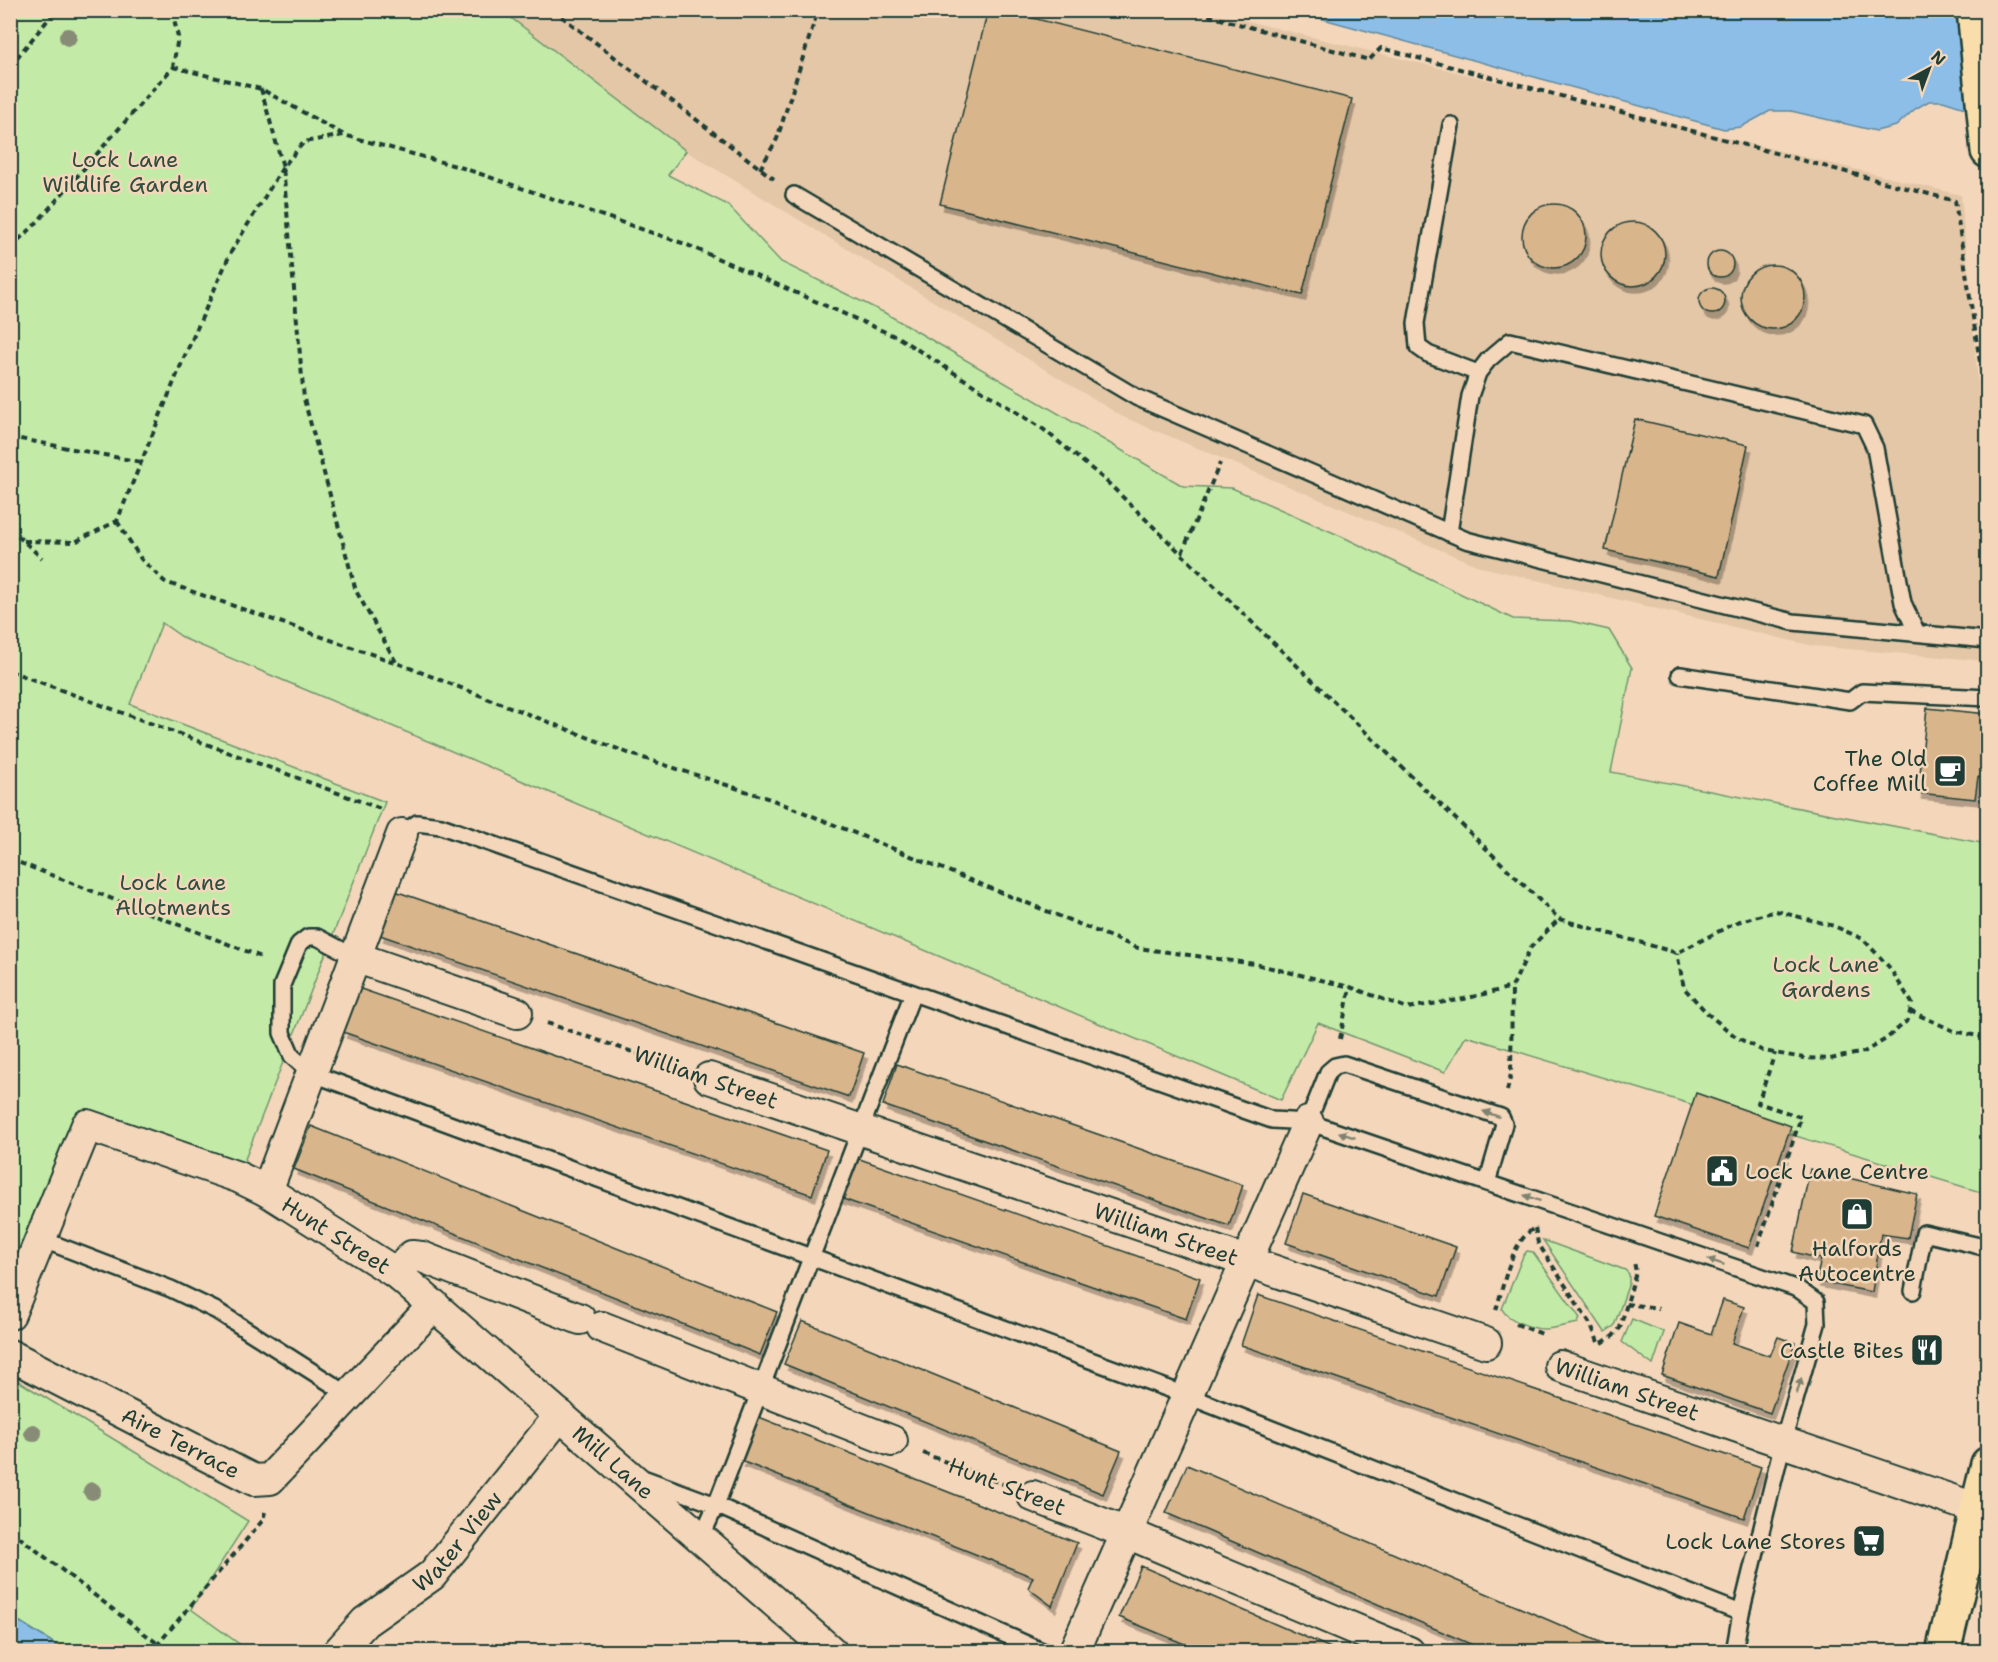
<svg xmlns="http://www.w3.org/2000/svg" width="1998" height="1662" font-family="'Shantell Sans',sans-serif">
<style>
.built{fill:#e4c7a7}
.green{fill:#c3eba7;stroke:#71946e;stroke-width:1.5}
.water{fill:#8cbee8;stroke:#608aa0;stroke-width:1.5}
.building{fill:#d9b58c;stroke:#1f3d34;stroke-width:1.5;filter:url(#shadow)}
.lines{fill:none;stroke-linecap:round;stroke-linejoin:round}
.lane-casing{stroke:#1f3d34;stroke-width:20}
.street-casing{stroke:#1f3d34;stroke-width:34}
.primary-casing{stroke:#1f3d34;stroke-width:38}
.path{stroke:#1f3d34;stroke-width:4;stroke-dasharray:6 4.5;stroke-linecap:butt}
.lane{stroke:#f4d7ba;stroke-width:15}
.street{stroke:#f4d7ba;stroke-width:30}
.primary{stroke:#f9deab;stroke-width:33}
.tree{fill:#888c77}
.oneway{fill:#7f8270}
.labels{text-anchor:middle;stroke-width:5;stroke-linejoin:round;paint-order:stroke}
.park-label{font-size:22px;fill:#2f4e40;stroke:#f4d7ba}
.poi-label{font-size:22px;fill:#1f3d34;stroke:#f4d7ba;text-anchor:end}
.street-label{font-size:22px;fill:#1f3d34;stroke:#f4d7ba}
</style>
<defs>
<filter id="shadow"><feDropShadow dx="3.5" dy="6" stdDeviation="0" flood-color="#0004"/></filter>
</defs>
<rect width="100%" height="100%" fill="#f4d7ba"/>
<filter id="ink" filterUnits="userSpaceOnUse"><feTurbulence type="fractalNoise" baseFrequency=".0167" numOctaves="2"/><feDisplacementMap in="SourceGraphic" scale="12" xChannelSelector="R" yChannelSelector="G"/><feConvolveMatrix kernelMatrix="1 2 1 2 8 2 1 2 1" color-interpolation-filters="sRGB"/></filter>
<g filter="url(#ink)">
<path class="built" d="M502,11H1206L1961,195L1987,483V661L1813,646L1481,567L1123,417L686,151Z"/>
<path class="green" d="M10,11H502L686,151L668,175L728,205L781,262L885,313L1183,486L1232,488L1343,537L1513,619L1570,621L1609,630L1632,668L1611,772L1987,844V1194L1466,1036L1445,1072L1318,1023L1281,1100L185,639L162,623L130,704L385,802L238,1177L87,1125L11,1310Z
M1543,1240L1625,1270L1629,1274V1283L1614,1326L1605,1332Z
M1527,1251L1533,1252L1580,1318L1578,1323C1567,1325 1555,1329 1544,1329C1533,1329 1507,1320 1502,1309L1523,1256Z
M1632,1319L1664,1332L1653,1365L1622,1342Z
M10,1376L248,1521L191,1609L249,1651H66L11,1616Z"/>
<path class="water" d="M1294,11H1950L1987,19V115L1943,101H1929L1915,109L1896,126L1876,131L1791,111H1770L1741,127L1724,129Z
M10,1616L66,1651H11Z"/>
<path class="building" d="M988,10H1001L1352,99L1302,295L940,204Z
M1522 236a32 32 0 1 1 64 0a32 32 0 1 1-64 0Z
M1601 254a32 32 0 1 1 64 0a32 32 0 1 1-64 0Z
M1707 264a13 13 0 1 1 26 0a13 13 0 1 1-26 0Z
M1741 297a32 32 0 1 1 64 0a32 32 0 1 1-64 0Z
M1699 301a13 13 0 1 1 26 0a13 13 0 1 1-26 0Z
M1635,419L1748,445L1719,576L1605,550Z
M1927,708L1988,714V779L1978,777L1975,799L1918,793Z
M395,891L864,1053L849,1097L380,935Z
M358,988L827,1150L812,1195L343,1032Z
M897,1064L1243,1185L1229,1226L883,1105Z
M1696,1093L1791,1126L1749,1248L1654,1216Z
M311,1126L777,1312L760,1355L294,1169Z
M854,1157L1200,1278L1186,1319L840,1198Z
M1810,1169L1917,1194L1908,1238L1881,1234L1872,1292L1816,1281L1821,1259L1793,1252Z
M1303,1194L1456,1247L1439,1296L1286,1243Z
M1258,1295L1761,1467L1744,1518L1241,1345Z
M1723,1300L1744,1307L1732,1343L1770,1356L1778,1337L1795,1343L1770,1413L1662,1375L1679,1323L1711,1334Z
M802,1321L1121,1451L1103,1494L784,1364Z
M759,1417L1077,1543L1052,1606L1028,1588L1033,1577L741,1461Z
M1187,1465L1623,1652H1489L1166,1513Z
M1141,1566L1340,1652H1204L1119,1617Z"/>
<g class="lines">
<g class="lane-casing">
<path id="lane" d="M1451,125L1416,323L1418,347L1428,354L1478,373
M794,195L1136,397L1466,540L1793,622L1988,640
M1449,533L1470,396L1478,373L1488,360L1510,341L1864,425L1875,448L1903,603L1917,633
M1680,675L1850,701L1862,692L1988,698
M402,834L417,823L441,826L1272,1120L1308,1122L1798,1289L1816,1302L1817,1324L1783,1442L1741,1613L1734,1652
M355,957L317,937H308L299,944L282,985V1033L292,1056L311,1073L1188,1396L1741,1613
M1308,1122L1328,1072L1335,1066L1344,1064L1501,1117L1504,1124L1487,1183
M41,1239L171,1289L217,1311L349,1395
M1913,1291L1924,1233L1988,1248
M646,1479L716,1505L1044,1652
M701,1538L716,1505L913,993"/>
</g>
<g class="street-casing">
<g id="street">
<path d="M355,957L517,1013"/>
<path id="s1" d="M709,1078L1486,1343"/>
<path d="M267,1191L402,834"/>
<path d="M396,1273L412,1256L422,1257L580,1319"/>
<path id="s2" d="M10,1314L87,1125L238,1177L267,1191L396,1273L832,1652"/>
<path d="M602,1327L892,1441"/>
<path id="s3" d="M10,1355L254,1480L270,1479L434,1305"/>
<path d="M1560,1366L1978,1509"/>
<path d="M1033,1496L1127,1533L1409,1652"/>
<path id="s4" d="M338,1652L365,1622L432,1575L560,1415"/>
<path d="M1074,1652L1308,1122"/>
</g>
</g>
<g class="primary-casing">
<path id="primary" d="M1974,10L1988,151
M1943,1652L1988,1464"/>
</g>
<path class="path" d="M553,10L774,179
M1188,10L1369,60L1381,48L1955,201L1988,414
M10,66L56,10
M173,67L261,89L344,135
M261,89L283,167L304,399L356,591L396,662
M760,169L777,139L818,10
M10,247L32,228L173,67L178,37L172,10
M10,437L141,462
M117,521L141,559L165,582L397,663L628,753L773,800L1138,948L1255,964L1350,987L1407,1008L1464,999L1512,987
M10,529L42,558
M24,541L75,542L117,521L183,360L231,252L283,167L304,142L344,135L463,168L685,244L899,338L1043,429L1104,479L1559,919L1677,953L1737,922L1776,911L1834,926L1863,939L1889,967L1912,1003L1908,1020L1886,1039L1864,1052L1830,1059L1804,1058L1763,1051L1736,1037L1708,1014L1684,988L1677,953
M1182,553L1220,463
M10,671L381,809
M10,859L264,958
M1910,1011L1954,1031L1988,1038
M547,1023L677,1067
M1340,1039L1350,987
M1507,1091L1511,1074L1512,987L1531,947L1559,919
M1535,1228L1538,1243L1592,1327L1598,1342
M1758,1246L1801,1117L1758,1103L1775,1053
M1626,1304L1659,1308
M1496,1310C1504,1285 1511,1240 1535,1228
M1516,1324L1545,1335
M1602,1343L1613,1336L1620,1328L1636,1272L1634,1262
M923,1453L1003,1484
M10,1530L158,1644
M168,1652L158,1644L263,1520L265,1512"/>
<use href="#lane" class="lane"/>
<use href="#street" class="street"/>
<use href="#primary" class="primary"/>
</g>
<g class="tree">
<circle cx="68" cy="37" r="9"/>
<circle cx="33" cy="1433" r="9"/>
<circle cx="92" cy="1491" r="9"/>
</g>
<defs><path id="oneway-solid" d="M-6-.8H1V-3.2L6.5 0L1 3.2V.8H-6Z" transform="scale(1.5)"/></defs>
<g class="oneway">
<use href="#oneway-solid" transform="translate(1491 1114) rotate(-161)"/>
<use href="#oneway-solid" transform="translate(1347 1135) rotate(-161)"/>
<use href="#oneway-solid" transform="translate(1532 1198) rotate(-160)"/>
<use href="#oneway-solid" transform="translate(1716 1262) rotate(-161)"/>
<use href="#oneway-solid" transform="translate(1799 1386) rotate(-74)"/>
</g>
</g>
<defs>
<g id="cafe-square" transform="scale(1.725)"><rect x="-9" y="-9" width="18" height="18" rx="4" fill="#1f3d34" stroke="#f4d7ba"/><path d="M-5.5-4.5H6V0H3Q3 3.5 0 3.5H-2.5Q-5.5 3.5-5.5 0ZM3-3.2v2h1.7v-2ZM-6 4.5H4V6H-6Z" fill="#fff"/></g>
<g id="civic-square" transform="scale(1.725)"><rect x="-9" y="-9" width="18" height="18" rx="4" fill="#1f3d34" stroke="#f4d7ba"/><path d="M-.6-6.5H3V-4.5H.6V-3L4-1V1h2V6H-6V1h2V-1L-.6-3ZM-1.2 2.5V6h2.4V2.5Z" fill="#fff"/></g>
<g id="shop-square" transform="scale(1.725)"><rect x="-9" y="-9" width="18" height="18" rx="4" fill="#1f3d34" stroke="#f4d7ba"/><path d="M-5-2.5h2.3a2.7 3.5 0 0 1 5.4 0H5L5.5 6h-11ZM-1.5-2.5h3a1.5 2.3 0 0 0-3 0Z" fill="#fff"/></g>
<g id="restaurant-square" transform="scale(1.725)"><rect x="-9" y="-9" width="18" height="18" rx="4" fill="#1f3d34" stroke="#f4d7ba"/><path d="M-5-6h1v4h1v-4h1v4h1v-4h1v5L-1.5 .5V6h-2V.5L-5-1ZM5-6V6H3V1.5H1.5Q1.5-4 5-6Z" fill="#fff"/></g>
<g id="supermarket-square" transform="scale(1.725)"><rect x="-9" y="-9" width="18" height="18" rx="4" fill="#1f3d34" stroke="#f4d7ba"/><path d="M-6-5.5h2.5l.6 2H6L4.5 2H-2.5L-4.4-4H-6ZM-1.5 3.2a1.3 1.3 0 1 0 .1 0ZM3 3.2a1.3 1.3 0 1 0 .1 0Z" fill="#fff"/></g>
</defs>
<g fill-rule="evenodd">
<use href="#cafe-square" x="1950" y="771"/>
<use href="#civic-square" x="1722" y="1171"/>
<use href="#shop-square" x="1857" y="1214"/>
<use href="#restaurant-square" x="1927" y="1350"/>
<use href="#supermarket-square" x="1869" y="1541"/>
</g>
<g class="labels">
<g class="park-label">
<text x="125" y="167">Lock Lane<tspan x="125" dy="25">Wildlife Garden</tspan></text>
<text x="173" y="890">Lock Lane<tspan x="173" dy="25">Allotments</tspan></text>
<text x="1826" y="972">Lock Lane<tspan x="1826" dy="25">Gardens</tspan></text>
</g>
<g class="poi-label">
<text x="1927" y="766">The Old<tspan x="1927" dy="25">Coffee Mill</tspan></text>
<text x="1745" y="1179" text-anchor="start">Lock Lane Centre</text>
<text x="1857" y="1256" text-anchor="middle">Halfords<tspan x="1857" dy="25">Autocentre</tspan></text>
<text x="1904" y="1358">Castle Bites</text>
<text x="1846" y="1549">Lock Lane Stores</text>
</g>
<g class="street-label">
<text transform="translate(706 1077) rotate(19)" y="8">William Street</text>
<text dy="8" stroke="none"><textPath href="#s2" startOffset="478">Hunt Street</textPath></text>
<text dy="8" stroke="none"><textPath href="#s1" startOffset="483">William Street</textPath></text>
<text transform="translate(1627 1389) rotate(19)" y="8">William Street</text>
<text dy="8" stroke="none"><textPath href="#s3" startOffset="192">Aire Terrace</textPath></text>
<text dy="8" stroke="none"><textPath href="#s2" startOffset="837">Mill Lane</textPath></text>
<text transform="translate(1007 1486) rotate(21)" y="8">Hunt Street</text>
<text dy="8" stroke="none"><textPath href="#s4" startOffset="164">Water View</textPath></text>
</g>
</g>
<rect width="1998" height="1662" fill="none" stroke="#f4d7ba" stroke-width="36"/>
<rect x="18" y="18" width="1962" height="1626" fill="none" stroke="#1f3d34" stroke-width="2" filter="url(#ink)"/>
<g transform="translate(1929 69) rotate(41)" stroke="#f4d7ba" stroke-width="4.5" paint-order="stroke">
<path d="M0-4.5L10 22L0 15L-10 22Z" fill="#1f3d34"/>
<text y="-9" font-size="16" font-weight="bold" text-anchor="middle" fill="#1f3d34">N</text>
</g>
</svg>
